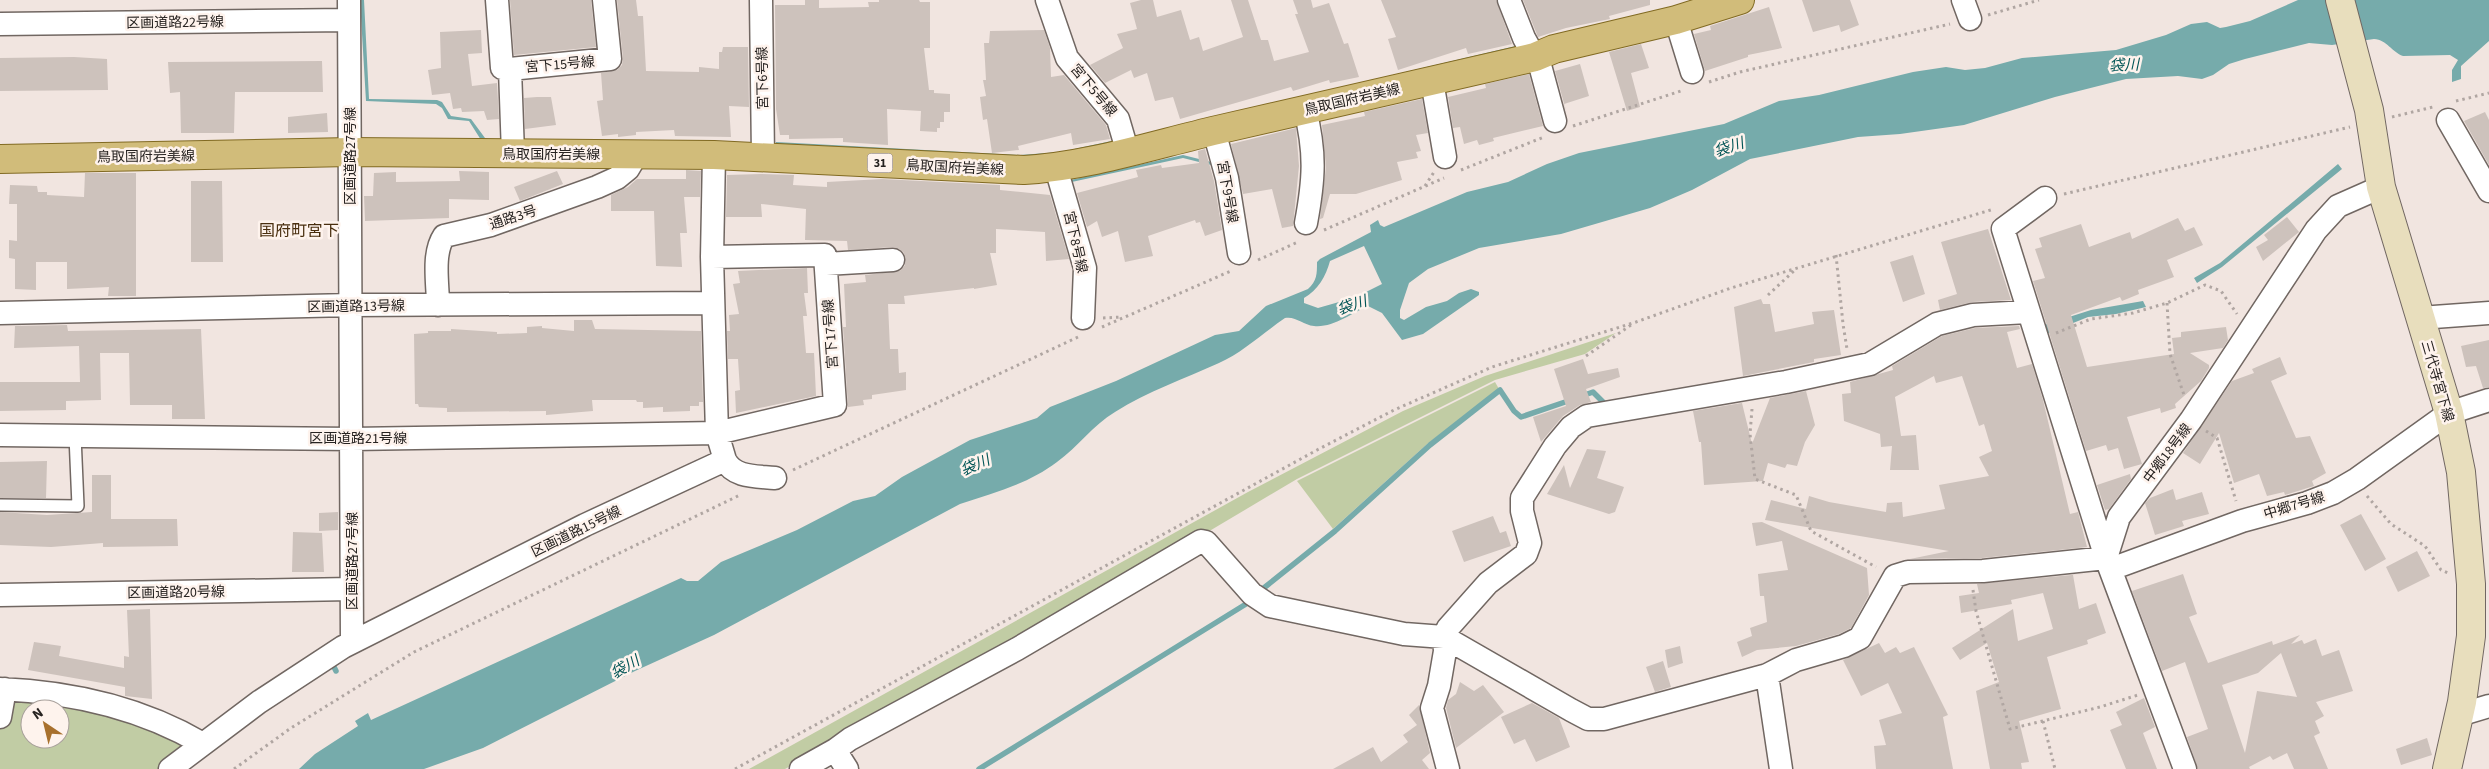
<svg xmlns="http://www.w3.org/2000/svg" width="2489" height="769" font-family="'Source Sans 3','Noto Sans JP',sans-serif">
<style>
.green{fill:#c1cca4;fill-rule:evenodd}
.water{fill:#76abab;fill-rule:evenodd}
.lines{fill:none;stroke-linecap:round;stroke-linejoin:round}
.stream{stroke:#76abab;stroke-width:5.5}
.building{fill:#cdc2bc;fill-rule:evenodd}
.service-casing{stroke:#716762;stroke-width:14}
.minor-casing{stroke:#716762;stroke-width:25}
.secondary-casing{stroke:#716762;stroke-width:30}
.primary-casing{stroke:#816a22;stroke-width:30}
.path{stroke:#b0a6a2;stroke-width:3;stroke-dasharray:2.5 4;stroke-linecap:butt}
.service{stroke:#fff;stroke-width:11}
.minor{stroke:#fff;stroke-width:22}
.secondary{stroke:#e8debd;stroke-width:28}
.primary{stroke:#d1bc7a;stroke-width:28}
.labels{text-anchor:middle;stroke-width:5;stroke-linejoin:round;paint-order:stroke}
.shield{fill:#fef3ed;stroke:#68615e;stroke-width:1}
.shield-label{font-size:12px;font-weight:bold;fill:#272321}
.street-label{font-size:14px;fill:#272321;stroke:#fef3ed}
.water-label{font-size:15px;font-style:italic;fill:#025556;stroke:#fef3ed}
.quarter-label{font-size:16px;fill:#492e0e;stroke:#fef3ed}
</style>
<rect width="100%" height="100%" fill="#f1e5e0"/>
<path class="green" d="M1616,333L1585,354L1495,380L1297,479L1201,536L785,769H749L1248,492L1403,411L1485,376Z
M1495,382L1499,389L1426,445L1333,529L1297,481Z
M9,695L91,704L183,743L185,751L163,769H0V729ZM30,709H60V739H30Z"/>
<path class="water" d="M360,0H364L369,99L437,100L442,102L451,116L471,119L485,138L490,140H481L469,121L448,119L442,108L436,104L366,101Z
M2298,0H2489V41L2461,66V79L2452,82V70L2458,60L2450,55L2403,56C2392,52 2387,40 2374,39L2332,45L2309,43L2245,59L2229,64L2213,75L2202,79L2178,76L2126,79L2055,97L1964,125L1900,134L1858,137L1750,159L1692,190L1650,208L1561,234L1479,248L1428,269L1409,283L1400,310V318L1404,320L1426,307L1447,301L1459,293L1471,289L1479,292V295L1423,334L1402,340L1382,313L1368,306C1352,313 1333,328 1314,326C1303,325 1296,316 1285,318C1263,333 1243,352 1219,363C1184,379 1148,391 1115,412C1093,425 1078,447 1057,462C1028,484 994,493 960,504L714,635L635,671L483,748L424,769H299L315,754L358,726L355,721L368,713L371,720L681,578L687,581H698L721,562L797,530L853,501L875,496L902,477L970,440L1037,418L1050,407L1116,381L1215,335L1239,331L1266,306L1308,289C1317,281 1317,274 1317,262L1320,259L1371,232L1370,225L1378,220L1380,225L1384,227L1467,192L1508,182L1547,164L1579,153L1724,124L1779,101L1819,95L1913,72L1946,67L1965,70L1985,68L2022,58L2116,50L2166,35L2191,24L2207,22L2220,28L2226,27L2250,21ZM1364,246L1382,284L1340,305L1339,302L1318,308L1304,303V298C1318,290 1326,276 1330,261Z
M1520,45V48L1127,140L1126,138Z
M1121,139L1122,142L1062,154L1025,157L776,145V142L1020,155L1060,152Z
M1183,155L1215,163V166L1183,158L1067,183L1066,181Z
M2338,164L2342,169L2222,267L2197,283L2194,278L2220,263Z
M2143,301L2146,307L2116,314L2088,317L2041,336L2044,325L2091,310Z"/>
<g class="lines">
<path class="stream" d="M1582,396L1593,392L1608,407
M1260,591L1335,531L1430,445L1500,390L1514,411L1521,417L1571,400
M333,665L336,671
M979,769L1246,604"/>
</g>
<path class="building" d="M510,0H591L596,47L514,55Z
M617,0H636L638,16H643L646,71L699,72V67L719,69V52H722L723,47H748L749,107L729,106L731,137L675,136L674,130L636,132V135L618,137V134L602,136L597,101L603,100L601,73L617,70L622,65L623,58Z
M805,0H819V8L869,7L868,2H879V0H919L920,2H930V48H924L929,90H934V93L950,94V112H944V122H940V128H937V132L920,131L921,111L887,109L888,145L843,142V138L789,139V135H780L776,109L775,5H805Z
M1141,0H1153L1157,17L1181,10L1190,40L1199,37L1203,51L1243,37L1231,0H1248L1261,40H1268L1274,61L1309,52L1295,14H1298L1293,0H1311L1313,8L1329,3L1344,44L1348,43L1359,77L1330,83L1329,80L1293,91L1291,87L1180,119L1173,97L1155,101L1147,73L1134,78L1131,70L1105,83L1090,65L1123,48L1117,34L1137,29L1130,3Z
M1381,0H1496L1512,44L1468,54L1466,48L1398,70L1388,39L1396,37Z
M1523,0H1650V5L1609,16L1610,19L1566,28L1538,37Z
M1802,0H1850L1859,25L1841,32L1839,25L1813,32Z
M1769,7L1782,48L1748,55V57L1705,71L1694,34L1711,30L1710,26Z
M481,30L482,53L468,54L472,86L497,83L499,119L487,120L484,111L462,112L461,108L453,109L450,93L432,95L428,70L441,68L440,32Z
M1044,30L1050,48L1051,77L1064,75L1106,125L1110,139L1073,145L1071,133L1018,146L1019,150L992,153L987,119L983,120L980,97L986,96L983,80H986L984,43H989L990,31Z
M1641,44L1649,68L1631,73L1640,107L1627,111L1609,52Z
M74,57L107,59L108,90L0,91V58Z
M322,61L323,92H235L234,133H181L180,92L170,93L168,62Z
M1580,64L1589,96L1564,104L1567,114L1555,71Z
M1529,74L1543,126L1493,138L1494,141L1479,145L1477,140L1464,144L1460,127L1453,128L1448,97L1486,88L1485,84Z
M537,97H551L556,125L525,129L524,98Z
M1422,99L1428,133L1416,135L1421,151L1416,152L1418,158L1397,162L1402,180L1356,194H1330L1323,218L1320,219L1326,167L1322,125L1365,116L1364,112Z
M2485,112L2489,120V165L2464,121Z
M327,113L328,132L288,133V117Z
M1296,128L1299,166L1293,226L1282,228L1272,189L1243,194L1231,144Z
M1205,149L1214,181L1222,230L1205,236L1200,222L1196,223L1195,220L1148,236L1153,256L1125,262L1118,231L1102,237L1097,221L1087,227L1077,193L1138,177L1136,170L1161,165L1162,168L1199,163L1198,151Z
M686,170L701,171L700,197H684L687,233H680L682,267L656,266L654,211H611V195L628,187L637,179H686Z
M459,171L489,172V200L449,199V218L365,221L364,196H373L374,173L396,172V182L460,181Z
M557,171L563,184L520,201L514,187Z
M85,173H136V296H108L109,287L67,289V262H36V290L15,289V259L9,258V240L17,241V204H9L10,185L37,186L38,192H47V195L84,197Z
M761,174L794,175L793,185L827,187V182L882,179L1000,185V190L1050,195L1069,259L1046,261L1045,232L996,229V253H990L997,285L974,289V288L904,296L905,304H888L890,349H898L899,373L906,372V390L872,395V399L863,400L864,405L848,407L843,327H846L844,284L866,282L865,275L900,271L905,265L904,253L899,249L893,247L848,250L847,241L805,240L806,209L761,204L762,217H726L727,175Z
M191,181H222L223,262H191Z
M2287,217L2299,232L2263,261L2256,247L2268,240L2264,235Z
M2178,218L2185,231L2194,227L2203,245L2167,260L2174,277L2138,290L2139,294L2122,301L2120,297L2071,315L2087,367L2174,354L2172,338L2181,337V332L2226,327L2228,340L2223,348L2190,353L2209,365V368L2201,381L2175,404L2176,408L2161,413L2160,408L2127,417L2142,464L2124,469L2118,448L2108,451L2106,445L2086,451L2033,281L2045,278L2035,249L2042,247L2039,238L2081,224L2089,247L2130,232L2132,239Z
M1988,229L2011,300L1972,302L1940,310L1938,300L1957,294L1941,242Z
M1913,255L1925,294L1903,302L1890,262Z
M807,268L808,293H804L807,316H803L806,353H814L816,396L736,413L735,391L740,390L738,359H728L727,331H730L729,315L739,314L733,284L740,283L738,271Z
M1761,299L1763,304H1770L1775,332L1814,324L1812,312L1834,310L1841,355L1814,359V362L1743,376L1734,307Z
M574,320H592L595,329L701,331L703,402H699V406H690V411L663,412V407L643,408V402H637L636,400H592L593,411L546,415V411L447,412V408L419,407L418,404H415L414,334L428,333V331H451V329L497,332V334L527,333V327L542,326V328L574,331Z
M67,325L68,331L201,329L205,419H172V405H130L129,353H100L101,400L66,401V410L0,411V382H80L79,346L14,348L15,326Z
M2019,326L2020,329L2007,332L2017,368L2032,364L2043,400L2070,514L2078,512L2087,547L1982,558L1910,559L1949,551L1765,520L1771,500L1806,509L1809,496L1829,502L1886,512L1887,503L1902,502L1903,517L1945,509L1939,485L1989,476L1979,457L1992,451L1984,424L1979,426L1962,376L1936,383L1934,376L1895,397L1901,436L1916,435L1919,470H1890L1892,446L1881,447L1880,434L1844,421L1842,394L1851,393L1850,382L1893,370L1892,366L1942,336L1975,328Z
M2489,340V387L2483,388L2476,366L2466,367L2461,346Z
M2280,357L2287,374L2271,381L2296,438L2310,436L2326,473L2312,481L2314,486L2285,495L2284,492L2267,496L2259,474L2234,483L2219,433L2200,464L2183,453L2232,381L2254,373L2252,369Z
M1583,359L1588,374L1618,368L1620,377L1586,389L1591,402L1580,405L1563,416L1541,442L1533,417L1566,406L1554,369Z
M1806,391L1815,425L1805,442L1797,466L1787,464L1785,468L1768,463L1763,481L1704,485L1701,442H1699L1693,411L1742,403L1752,444L1770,398Z
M1587,449L1606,451L1597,478L1624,487L1615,512L1609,514L1547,494L1564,465L1570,488Z
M47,461L46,498H0V462Z
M2130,474L2131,479L2109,509L2105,510L2097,485Z
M92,475H111V519H177L178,546L103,547V543L51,547L0,545V512L47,515L92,512Z
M2173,489L2176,500L2202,492L2209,514L2182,521L2184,526L2155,535L2145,503L2150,498Z
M338,512V530L319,531V513Z
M2361,514L2386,559L2365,571L2340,525Z
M1493,516L1500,533L1506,531L1511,546L1464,562L1452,531Z
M1762,522L1867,568L1869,595L1851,628L1839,634L1796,646L1757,650L1742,657L1737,642L1752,636L1750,628L1767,622L1764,596H1760L1758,574L1788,570L1782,541L1756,546L1752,523Z
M293,532L322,533L324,572H292Z
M2417,551L2430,576L2398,592L2386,567Z
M2093,573L2073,575L2079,609L2096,603L2106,633L2087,640L2088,644L2047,657L2061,709L2019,721L2029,762L2021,763L2022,769H1990L1976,691L1999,682L1987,643L1960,660L1952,648L2013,609L2018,641L2053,629L2043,593L2011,600L2012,604L1961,613L1959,596L1979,593L1977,584Z
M2183,574L2197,614L2189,617L2208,663L2272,641L2273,645L2300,635L2291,644L2302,640L2304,644L2316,639L2322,656L2339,650L2353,691L2316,702L2324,716L2315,721L2320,733L2314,736L2328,769H2294L2287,753L2273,760L2270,756L2249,767L2250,769H2198L2187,737L2208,729L2185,662L2162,671L2132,591ZM2281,653L2297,697L2257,691L2245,753L2222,685L2258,673Z
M150,609L152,699L125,696V687L28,670L34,642L61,646L59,656L124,668V656L129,657L127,610Z
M1879,643L1885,653L1896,647L1900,653L1914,647L1948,715L1943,717L1953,769H1876L1874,746L1886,745L1879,720L1902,713L1888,683L1861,696L1843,660Z
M1680,646L1683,663L1668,668L1665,650Z
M1663,661L1671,687L1655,692L1646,667Z
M1460,682L1474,691L1483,685L1504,712L1456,748L1446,708L1448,700L1456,694Z
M2144,698L2155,727L2143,733L2157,769H2126L2110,730L2122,725L2116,712Z
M1532,703L1559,718L1570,747L1536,762L1525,739L1514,744L1501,717Z
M1419,705L1430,753L1422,760L1429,769H1333L1373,747L1381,762L1408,742L1403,735L1417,725L1409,715Z
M2427,738L2432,755L2401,765L2396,749Z"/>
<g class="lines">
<g class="service-casing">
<path id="service" d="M0,505L78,506L75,436"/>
</g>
<g class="minor-casing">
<path id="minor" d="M349,0L352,642
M497,0L502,68L510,69L610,59L604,0
M761,0L763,157
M1047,0L1067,58L1118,119L1128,153
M1509,0L1524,38L1541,69L1555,121
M1963,0L1970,19
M1676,20L1692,72
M0,24L349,20
M510,69L513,154
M1432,81L1445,157
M1305,110C1316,153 1314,180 1306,223
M2448,120L2489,191
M1214,131L1227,178L1239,253
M1056,168L1085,268L1083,318
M826,264L893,260
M438,305C438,284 432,254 444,236L491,225L597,187L617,178L628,169L637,154
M0,313L350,305L713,303
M2420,318L2489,313
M0,435L352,439L717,433L835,405L825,255L712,257
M725,460C734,478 756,476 775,478
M2111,569L2242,521L2307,503L2333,493L2357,479L2449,413L2489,400
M0,595L351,589
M1767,675L1781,769
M0,689C72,692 140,707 203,744
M2459,715L2489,706
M0,717L5,689
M835,750L847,769
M170,769L259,702L343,647L585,525L725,460L717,433L712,257L714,155
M801,769L835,750L850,739L1017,649L1201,541L1206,542L1252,594L1270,606L1404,634L1444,637L1571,710L1588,719H1604L1767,675L1796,660L1844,646L1860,638L1895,576L1908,572L1983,571L2106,558L2003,229L2045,198
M1448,769L1432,708L1439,686L1445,651L1444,637L1448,628L1488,583L1526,554L1530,543L1522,511V498L1555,446L1571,427L1587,416L1786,382L1870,364L1937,324L1973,315L2028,312
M2185,769L2106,558L2119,517L2191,420L2316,230L2338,206L2381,187"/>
</g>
<g class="secondary-casing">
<path id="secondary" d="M2340,0L2369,110L2381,187L2449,413L2461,472L2471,584V636L2462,702L2447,769"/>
</g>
<g class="primary-casing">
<path id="primary" d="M0,159L350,152L714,155L1024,170C1090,166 1153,145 1217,130C1323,105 1429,81 1535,57L1554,49L1676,20L1740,0"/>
</g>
<path class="path" d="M1988,15L2039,0
M1709,82L1740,72L1950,24
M2456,101L2489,93
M2392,117L2433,107
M1573,126L1684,90
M1461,170L1544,137
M1425,186L1434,172
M2064,194L2350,127
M1324,230L1444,178
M1836,255L1843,324L1847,349
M1258,260L1298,242
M1768,295L1797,268
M2167,303L2170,354L2184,395
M1103,318L1122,317
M1102,327L1231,271
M2056,333L2091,319L2133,313L2167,303L2205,285L2221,291L2237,314
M1586,356L1631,325
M1752,409L1750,434L1755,479L1796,495L1811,531L1876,567
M2206,431L2217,438L2236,501
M793,470L1078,337
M2367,496L2391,524L2425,546L2441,570L2448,573
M1973,590L1976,611L2010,729L2100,707L2138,695
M2043,721L2055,769
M234,769L291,728L414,652L740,495
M735,769L1317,450L1394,410L1492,367L1636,322L1731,288L1994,209"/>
<use href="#service" class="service"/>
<use href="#minor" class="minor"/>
<use href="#secondary" class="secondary"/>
<use href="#primary" class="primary"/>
</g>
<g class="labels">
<rect class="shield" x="867.5" y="153.5" width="25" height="19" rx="4"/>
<g class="shield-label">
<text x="880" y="167">31</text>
</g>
<g class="street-label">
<text transform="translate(175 22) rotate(-1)" y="5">区画道路22号線</text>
<text transform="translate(560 64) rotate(-5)" y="5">宮下15号線</text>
<text transform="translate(762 78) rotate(-91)" y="5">宮下6号線</text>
<text transform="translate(1094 90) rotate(50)" y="5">宮下5号線</text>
<text transform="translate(1352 99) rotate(-13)" y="5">鳥取国府岩美線</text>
<text x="551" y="159">鳥取国府岩美線</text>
<text transform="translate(146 156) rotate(-1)" y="5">鳥取国府岩美線</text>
<text transform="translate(350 156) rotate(-90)" y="5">区画道路27号線</text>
<text transform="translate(955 167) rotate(3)" y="5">鳥取国府岩美線</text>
<text transform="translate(1228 192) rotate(80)" y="5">宮下9号線</text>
<text transform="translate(513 217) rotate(-18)" y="5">通路3号</text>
<text transform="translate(1076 242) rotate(77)" y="5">宮下8号線</text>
<text transform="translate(356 306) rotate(-1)" y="5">区画道路13号線</text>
<text transform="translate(830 334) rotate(-94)" y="5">宮下17号線</text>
<text transform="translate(2438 381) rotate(74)" y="5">三代寺宮下線</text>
<text x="358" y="443">区画道路21号線</text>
<text transform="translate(2167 453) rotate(-53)" y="5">中郷18号線</text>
<text transform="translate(2294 505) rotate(-17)" y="5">中郷7号線</text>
<text transform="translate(576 531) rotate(-26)" y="5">区画道路15号線</text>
<text transform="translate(352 561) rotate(-90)" y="5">区画道路27号線</text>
<text transform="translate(176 592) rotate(-1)" y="5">区画道路20号線</text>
</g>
<g class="water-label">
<text transform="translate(2124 65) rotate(-2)" y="5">袋川</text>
<text transform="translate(1729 147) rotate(-18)" y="5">袋川</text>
<text transform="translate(1352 305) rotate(-18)" y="5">袋川</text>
<text transform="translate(975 465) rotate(-23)" y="5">袋川</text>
<text transform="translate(625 667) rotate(-30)" y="5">袋川</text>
</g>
<g class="quarter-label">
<text x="299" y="236">国府町宮下</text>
</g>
</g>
<g transform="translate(45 724) rotate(325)"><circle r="24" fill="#fef3ed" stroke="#a8a09b"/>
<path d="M0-4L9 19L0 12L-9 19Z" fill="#a8702d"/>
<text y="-8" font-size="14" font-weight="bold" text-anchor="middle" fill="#272321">N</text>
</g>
</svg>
